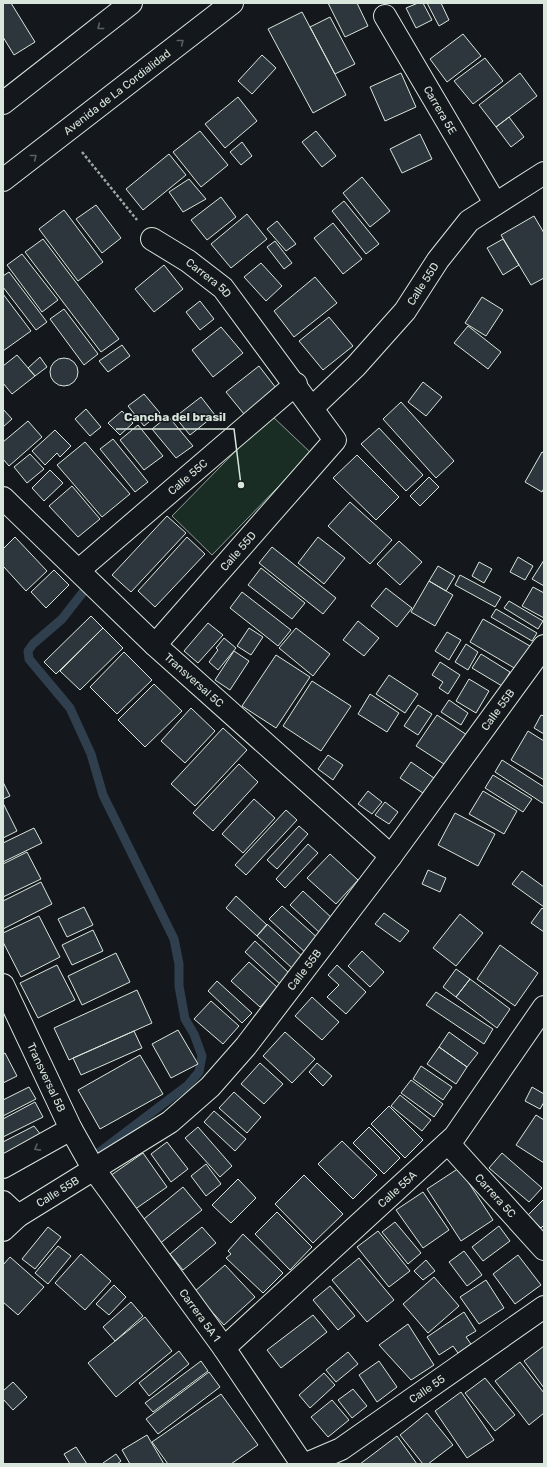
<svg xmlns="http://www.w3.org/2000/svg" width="547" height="1467" font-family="Rubik,sans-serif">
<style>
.green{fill:#1a2d24;stroke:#939e99}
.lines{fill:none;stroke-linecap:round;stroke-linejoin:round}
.stream{stroke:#2f3f4d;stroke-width:9}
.building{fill:#2c363c;stroke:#d8e6dc}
.minor-casing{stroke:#d8e6dc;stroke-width:24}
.secondary-casing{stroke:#d8e6dc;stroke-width:24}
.path{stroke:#9da8a2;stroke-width:2.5;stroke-dasharray:3 2;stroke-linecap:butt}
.minor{stroke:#14181c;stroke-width:22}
.secondary{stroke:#14181c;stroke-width:22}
.oneway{stroke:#59605f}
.labels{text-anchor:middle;stroke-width:3;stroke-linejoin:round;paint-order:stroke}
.street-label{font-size:11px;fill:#d8e6dc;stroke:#14181c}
.leader{fill:none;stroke:#d8e6dc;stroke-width:1.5}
.callout-dot{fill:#d8e6dc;stroke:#14181c;stroke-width:1.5}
.callout-label{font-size:12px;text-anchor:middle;font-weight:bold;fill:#d8e6dc;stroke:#14181c;stroke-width:3;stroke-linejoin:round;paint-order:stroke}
</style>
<rect width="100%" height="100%" fill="#14181c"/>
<path class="green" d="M271,415L311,453L212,555L172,516Z"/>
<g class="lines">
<path class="stream" d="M89,1160L188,1085L199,1072L202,1056L194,1034L185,1019L179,986V964L174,939L103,795L91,754L70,708L29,659L28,651L33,644L62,619L91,582"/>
</g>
<path class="building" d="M3,3H11L35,42L14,55L3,37Z
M328,3H357L368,26L345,37Z
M418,3H423L432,20L416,28L406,8Z
M427,3H441L449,20L439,26Z
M302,12L346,95L313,113L268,29Z
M330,17L355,64L335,74L310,27Z
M463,34L481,56L447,82L430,59Z
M262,55L276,68L252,94L238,81Z
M485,58L503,81L473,104L454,81Z
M401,73L416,107L385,121L370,87Z
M520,73L537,96L496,127L479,105Z
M238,97L257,121L225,148L205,124Z
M509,117L524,137L511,147L496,127Z
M200,131L228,165L201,187L173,152Z
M316,131L336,156L322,167L302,142Z
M420,134L432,159L402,173L390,149Z
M242,142L252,156L241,165L230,152Z
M169,154L186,175L143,210L126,189Z
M362,177L390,211L370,227L343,193Z
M189,179L206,199L183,212L169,192Z
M221,197L236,217L207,240L191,220Z
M344,201L379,244L366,254L332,211Z
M96,205L121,238L102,253L76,219Z
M64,210L103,262L78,281L39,229Z
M247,214L267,239L231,268L211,244Z
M534,216L544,233V278L531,285L501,235Z
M277,221L296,244L286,251L267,229Z
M333,223L362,259L343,274L314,238Z
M43,239L119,339L101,352L25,252Z
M503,239L519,265L503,275L487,248Z
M275,241L292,263L284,269L267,247Z
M22,254L58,300L42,312L7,265Z
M261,263L282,286L266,301L244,277Z
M164,265L183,289L154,312L135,289Z
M9,272L47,322L36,330L3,287V276Z
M315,277L337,303L294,337L274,311Z
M3,294L31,331L3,351Z
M482,297L503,310L486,336L465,323Z
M200,301L214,319L200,330L186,312Z
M64,309L98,354L84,365L50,319Z
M329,317L353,346L323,370L299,341Z
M468,326L501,352L488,369L454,343Z
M221,327L243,353L213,377L192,350Z
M122,345L130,356L108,372L99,361Z
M17,355L35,376L12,394L3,383V366Z
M40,357L47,367L35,376L28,368Z
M50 372a14 14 0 1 1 28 0a14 14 0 1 1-28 0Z
M259,366L276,388L244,414L226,392Z
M423,382L442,397L426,416L408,402Z
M144,394L160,413L144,426L128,406Z
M201,397L215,415L190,435L175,417Z
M401,402L454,461L436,478L383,419Z
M3,409L12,419L3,427Z
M86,409L101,427L90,436L75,419Z
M122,411L133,423L120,435L108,423Z
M168,416L193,446L176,458L152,429Z
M28,421L42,437L9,466L3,459V442Z
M138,425L163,456L144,470L120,440Z
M379,428L423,475L406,491L361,444Z
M55,430L71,446L60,457L57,453L45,465L32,451Z
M113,439L148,482L135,492L100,449Z
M85,442L130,494L102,517L57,465Z
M542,452L544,453V488L542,492L525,482Z
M30,454L44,469L27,483L14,467Z
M357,455L399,497L376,520L333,478Z
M50,470L63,483L44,501L32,488Z
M429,477L439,487L420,506L410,496Z
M72,486L100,519L78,537L49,506Z
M350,502L392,540L370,564L328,526Z
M167,516L186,533L131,592L112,575Z
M15,537L47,571L26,591L3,566V549Z
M187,537L205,554L155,607L138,591Z
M318,537L345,558L324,584L298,563Z
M399,541L422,562L400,585L377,564Z
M272,547L336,598L323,614L259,563Z
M518,557L533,566L525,580L510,572Z
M544,560V586L532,579Z
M479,562L492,569L484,583L472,576Z
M438,566L455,576L446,591L429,581Z
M261,568L305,603L292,619L248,585Z
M54,570L69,585L46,608L31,592Z
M460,575L501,597L495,607L455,585Z
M429,581L453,595L435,626L411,612Z
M533,587L544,593V618L522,606Z
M386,588L412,608L397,627L371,606Z
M242,592L291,630L278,646L230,608Z
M509,601L543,621L538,629L504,608Z
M496,609L537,633L532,641L491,617Z
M91,616L103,628L56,674L44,662Z
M483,619L530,646L516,669L470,642Z
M358,621L379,638L364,656L343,640Z
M208,623L223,635L198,663L184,651Z
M103,628L123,648L80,690L60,671Z
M249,628L263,637L251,655L237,646Z
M296,628L330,654L313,676L279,648Z
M447,632L461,640L449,660L435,651Z
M224,638L236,648L218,670L209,662L218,650L216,648Z
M466,644L478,652L468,670L455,662Z
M234,651L249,661L230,690L215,680Z
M124,652L152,680L117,714L90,687Z
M481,654L510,672L502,686L472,668Z
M276,655L310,677L276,728L242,706Z
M440,662L460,675L448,694L439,688L443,682L432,675Z
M389,675L418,694L405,713L376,694Z
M469,679L489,691L476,713L456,701Z
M312,681L351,706L321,751L283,726Z
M154,684L182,711L145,747L118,720Z
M370,694L399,713L387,732L358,714Z
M449,700L468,713L461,725L441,712Z
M418,705L432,714L418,735L404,726Z
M191,708L215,731L185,763L161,741Z
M437,715L467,735L447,766L416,746Z
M541,715L544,716V734L534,728Z
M223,728L247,750L195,806L171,784Z
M528,731L544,741V780L511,760Z
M328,755L343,765L333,780L318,769Z
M502,760L544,787V804L495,772Z
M411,762L434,778L423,793L400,778Z
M239,764L258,782L213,831L193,813Z
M493,775L532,799L523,812L485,788Z
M3,782L10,796L3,799Z
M368,791L382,802L372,814L358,804Z
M483,791L517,811L504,834L469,814Z
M254,799L275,818L243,853L222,834Z
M385,802L398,812L389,824L375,815Z
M3,803L17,831L3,838Z
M286,810L297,820L246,875L235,865Z
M455,813L495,834L478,866L438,845Z
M299,826L308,834L277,869L267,860Z
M34,828L42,843L3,862V843Z
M308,844L318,853L285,888L276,879Z
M27,852L41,879L3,897V864Z
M330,854L358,880L336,904L307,878Z
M428,870L446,878L440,892L422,884Z
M522,871L544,887V907L512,884Z
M41,882L52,904L3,929V901Z
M303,891L334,920L321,934L290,905Z
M236,896L267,925L257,936L226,908Z
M282,906L320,940L307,954L269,919Z
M84,907L93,925L67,937L58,919Z
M542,908L544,910V932L531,923Z
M384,913L409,931L400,942L375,924Z
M460,914L483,933L456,966L433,948Z
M39,916L60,957L21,977L3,942V933Z
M267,924L304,958L293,969L257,936Z
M93,930L103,951L72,965L62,945Z
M255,941L289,973L280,984L245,952Z
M500,945L538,973L515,1006L477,979Z
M362,951L384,972L370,987L348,966Z
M116,953L130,982L82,1005L68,976Z
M249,962L278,988L260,1007L231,981Z
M57,965L75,1000L38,1018L20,983Z
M337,965L366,992L346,1014L327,997L339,985L328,975Z
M456,969L470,979L456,997L443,987Z
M470,979L510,1009L497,1028L456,997Z
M217,981L252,1013L242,1023L208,991Z
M137,990L152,1023L69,1060L54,1028Z
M436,992L493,1029L484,1044L426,1005Z
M312,997L339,1022L322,1040L295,1016Z
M211,1001L239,1026L223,1044L194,1019Z
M178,1030L198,1064L171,1078L152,1044Z
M134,1031L142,1048L81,1075L73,1058Z
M285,1032L315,1059L292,1083L263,1056Z
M449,1032L478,1053L467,1067L439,1047Z
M439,1047L467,1067L456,1084L427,1064Z
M5,1053L17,1076L3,1083V1054Z
M140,1055L163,1094L100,1129L78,1090Z
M260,1063L283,1084L264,1104L241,1084Z
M317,1063L332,1076L323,1086L309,1072Z
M421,1066L452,1087L443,1100L413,1079Z
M411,1080L443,1104L434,1117L401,1093Z
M29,1087L36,1099L3,1116V1100Z
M532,1087L544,1094V1102L540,1109L525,1101Z
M234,1092L261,1117L247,1133L219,1108Z
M400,1095L431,1120L422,1131L391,1106Z
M35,1102L43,1117L3,1137V1119Z
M389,1106L423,1140L405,1158L371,1124Z
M214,1111L246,1139L235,1151L204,1122Z
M536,1115L544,1120V1163L516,1145Z
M34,1126L41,1135L3,1157V1142Z
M198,1127L232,1166L220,1177L185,1138Z
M369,1127L400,1158L384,1174L353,1143Z
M342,1141L377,1175L353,1199L318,1164Z
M167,1142L188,1169L171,1182L151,1154Z
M143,1153L167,1187L131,1212L107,1178Z
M502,1153L542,1188L529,1202L489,1168Z
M206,1164L221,1184L206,1196L191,1176Z
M459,1168L493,1220L461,1241L427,1189Z
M304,1175L343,1214L313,1243L275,1204Z
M238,1179L256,1198L231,1223L212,1205Z
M183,1187L202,1210L158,1245L139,1223Z
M423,1192L449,1230L423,1248L396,1210Z
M544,1199V1225L541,1228L528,1215Z
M277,1212L312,1247L290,1270L255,1234Z
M395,1222L421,1253L408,1264L382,1232Z
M499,1226L510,1241L483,1261L472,1247Z
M48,1227L61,1237L35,1269L22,1259Z
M202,1227L216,1243L183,1270L170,1254Z
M378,1231L410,1271L389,1287L357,1247Z
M243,1234L283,1273L263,1293L226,1258L231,1254L228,1251Z
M58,1246L71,1256L48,1284L35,1273Z
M464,1251L482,1275L467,1286L449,1262Z
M81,1254L111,1281L85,1310L55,1283Z
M518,1255L541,1285L515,1304L493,1274Z
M10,1257L44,1287L18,1315L3,1302V1265Z
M359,1258L394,1300L367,1322L332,1280Z
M426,1260L435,1271L423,1280L414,1271Z
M225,1265L255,1297L224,1325L194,1292Z
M434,1277L459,1306L428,1333L403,1304Z
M486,1280L504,1308L479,1324L460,1297Z
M114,1285L126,1297L109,1315L96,1304Z
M330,1286L355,1316L338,1330L313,1300Z
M131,1302L143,1316L115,1341L103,1327Z
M464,1312L476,1331L466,1337L471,1344L458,1353L453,1346L439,1355L427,1337Z
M313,1315L327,1332L281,1368L267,1350Z
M145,1317L172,1351L116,1397L88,1363Z
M408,1324L434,1365L411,1380L379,1345Z
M544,1346V1388L524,1361Z
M179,1351L189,1364L149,1396L139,1383Z
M348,1352L358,1364L336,1382L326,1370Z
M201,1361L208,1371L153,1412L145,1403Z
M379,1361L397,1387L377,1402L359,1375Z
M520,1362L544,1393V1413L529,1425L495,1381Z
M209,1372L220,1387L158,1434L146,1419Z
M324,1373L335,1385L310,1408L299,1395Z
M485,1378L515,1415L495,1431L465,1393Z
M13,1382L27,1397L13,1410L3,1399V1391Z
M353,1389L367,1406L352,1418L338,1400Z
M461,1392L494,1440L467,1458L435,1411Z
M221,1394L258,1445L231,1464H168L152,1442Z
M332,1400L349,1420L328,1437L311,1417Z
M427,1413L453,1445L428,1464H423L400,1435Z
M147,1435L164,1464H130L122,1450Z
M397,1436L417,1464H360Z
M76,1447L87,1464H70L64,1454Z
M116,1454L121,1461L117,1464H104L103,1463Z"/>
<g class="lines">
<g class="minor-casing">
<g id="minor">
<path id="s1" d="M385,16L495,203"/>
<path id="s2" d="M152,239L188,261L223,288L335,440L155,645"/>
<path id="s3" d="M312,408L356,366L405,311L438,260L469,221L544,173"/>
<path id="s4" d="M3,498L155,645L391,856"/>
<path id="s5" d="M79,570L296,384"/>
<path id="s6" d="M3,985L71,1129L93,1168L224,1348L302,1464"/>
<path id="s7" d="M448,1143L544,1249"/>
<path d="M3,1167L71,1129"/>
<path d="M3,1202L18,1216"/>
<path id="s8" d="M3,1230L18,1216L170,1122L210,1087L246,1046L391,856L544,646"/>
<path id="s9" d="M224,1348L455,1136L544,1007"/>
<path id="s10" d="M306,1464L341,1449L544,1307"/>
</g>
</g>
<g class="secondary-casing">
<g id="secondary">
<path d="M3,103L131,3"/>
<path id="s11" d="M3,180L232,3"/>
</g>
</g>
<path class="path" d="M82,152L137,220"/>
<use href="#minor" class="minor"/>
<use href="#secondary" class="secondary"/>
</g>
<defs><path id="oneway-chevron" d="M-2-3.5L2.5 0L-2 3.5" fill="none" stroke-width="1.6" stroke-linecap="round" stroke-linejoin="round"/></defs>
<g class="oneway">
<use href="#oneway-chevron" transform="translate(100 27) rotate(142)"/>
<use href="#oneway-chevron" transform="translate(181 42) rotate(-38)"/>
<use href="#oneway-chevron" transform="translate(34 157) rotate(-38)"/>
<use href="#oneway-chevron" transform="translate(37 1148) rotate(151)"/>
</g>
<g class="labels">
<g class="street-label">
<text dy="4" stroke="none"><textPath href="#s11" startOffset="144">Avenida de La Cordialidad</textPath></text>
<text dy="4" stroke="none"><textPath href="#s1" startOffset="109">Carrera 5E</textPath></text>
<text dy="4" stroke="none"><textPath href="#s2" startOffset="69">Carrera 5D</textPath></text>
<text dy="4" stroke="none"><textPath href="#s3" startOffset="167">Calle 55D</textPath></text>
<text dy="4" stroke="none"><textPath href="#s5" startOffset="143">Calle 55C</textPath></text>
<text transform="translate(238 551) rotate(-49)" y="4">Calle 55D</text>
<text dy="4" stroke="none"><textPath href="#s4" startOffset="264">Transversal 5C</textPath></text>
<text dy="4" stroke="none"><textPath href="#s8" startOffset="727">Calle 55B</textPath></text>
<text dy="4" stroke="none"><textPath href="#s8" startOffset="403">Calle 55B</textPath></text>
<text dy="4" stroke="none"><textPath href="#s6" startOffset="102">Transversal 5B</textPath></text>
<text dy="4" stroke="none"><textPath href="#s9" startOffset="235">Calle 55A</textPath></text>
<text dy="4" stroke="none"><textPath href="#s8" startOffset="67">Calle 55B</textPath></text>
<text dy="4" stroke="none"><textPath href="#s7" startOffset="71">Carrera 5C</textPath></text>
<text dy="4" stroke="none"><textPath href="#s6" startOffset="386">Carrera 5A 1</textPath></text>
<text dy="4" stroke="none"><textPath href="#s10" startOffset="143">Calle 55</textPath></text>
</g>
</g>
<path class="leader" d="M241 485L234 429H116"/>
<circle class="callout-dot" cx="241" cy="485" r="4"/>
<g class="callout-label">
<text x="175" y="421">Cancha del brasil</text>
</g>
<rect width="547" height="1467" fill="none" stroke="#d8e6dc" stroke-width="8"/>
</svg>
